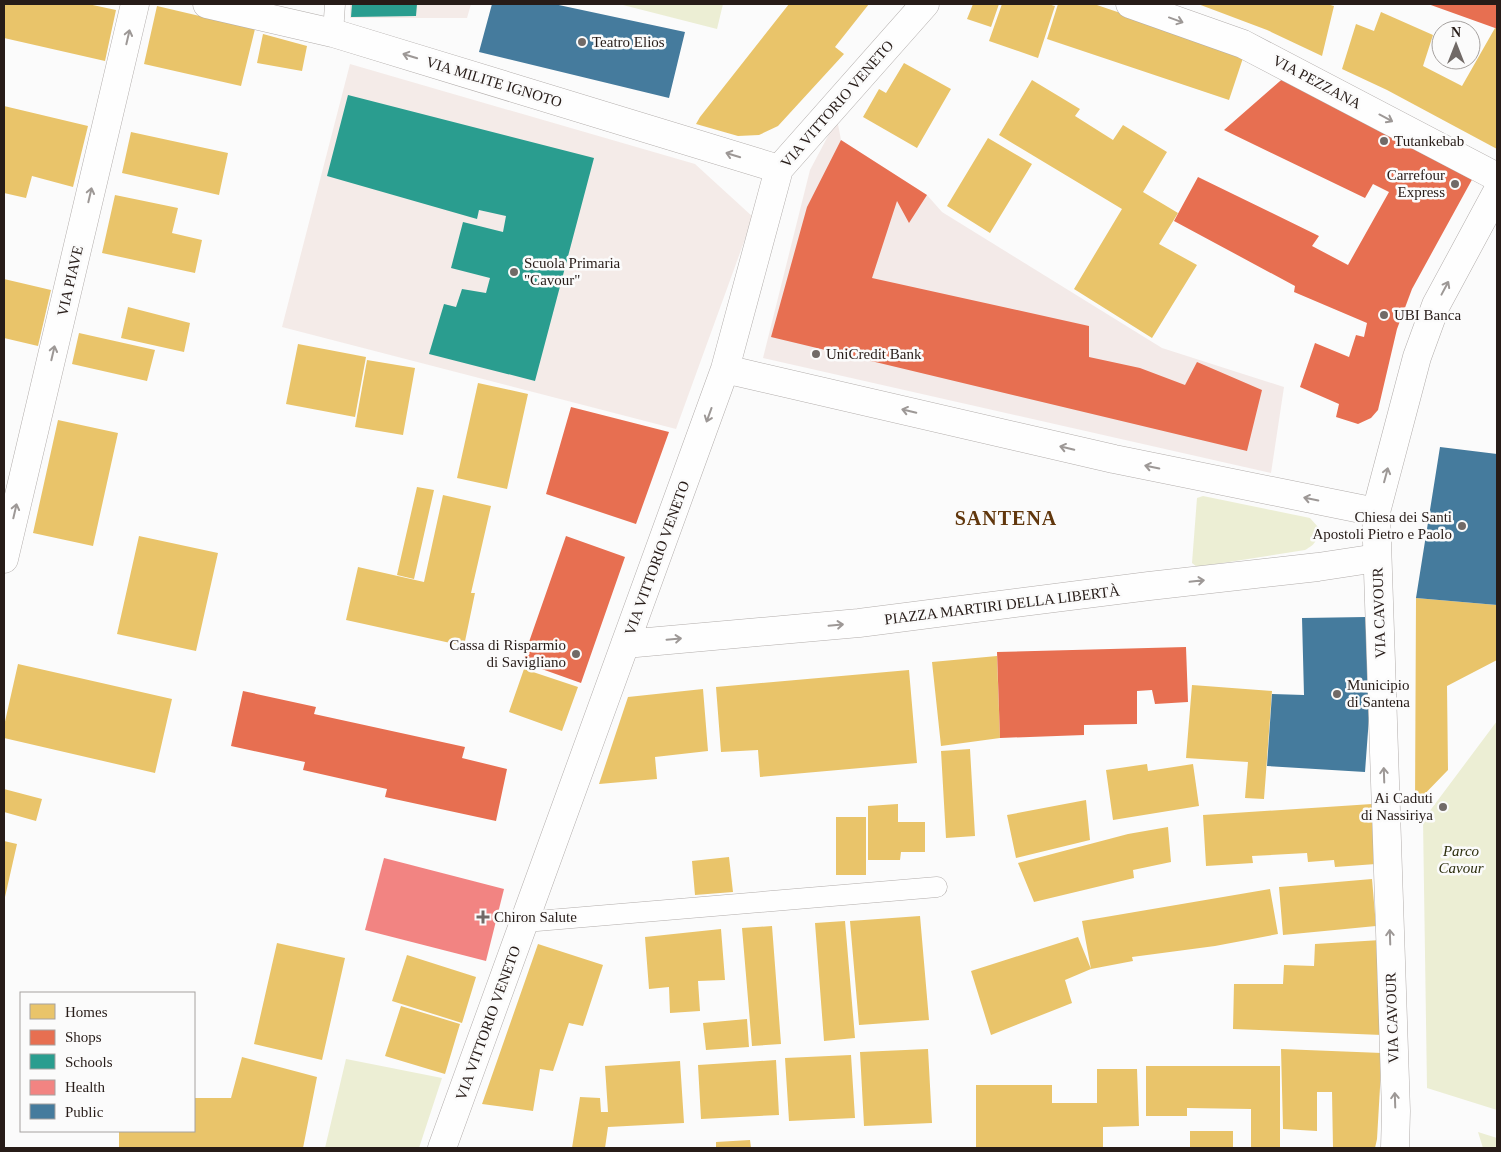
<svg xmlns="http://www.w3.org/2000/svg" width="1501" height="1152" font-family="Georgia,serif">
<style>
.commercial{fill:#f3eae8}
.built{fill:#f4ebe8}
.green{fill:#eceed4}
.homes{fill:#e9c46a}
.shops{fill:#e76f51}
.schools{fill:#2a9d8f}
.health{fill:#f28482}
.public{fill:#457b9d}
.lines{fill:none;stroke-linecap:round;stroke-linejoin:round}
.service-casing{stroke:#b2adab;stroke-width:21}
.minor-casing{stroke:#b2adab;stroke-width:29}
.tertiary-casing{stroke:#b2adab;stroke-width:29}
.service{stroke:#fefefe;stroke-width:20}
.minor{stroke:#fefefe;stroke-width:28}
.tertiary{stroke:#fefefe;stroke-width:28}
.oneway{stroke:#9d9896}
.poi-dot{fill:#716a67;stroke:#fbfbfb;stroke-width:2}
.labels{text-anchor:middle;stroke-width:5;stroke-linejoin:round;paint-order:stroke}
.poi-label{font-size:15px;fill:#271c18;stroke:#fbfbfb;text-anchor:start}
.street-label{font-size:15px;fill:#271c18;stroke:#fbfbfb}
.park-label{font-size:15px;font-style:italic;fill:#2b2d0c;stroke:#fbfbfb}
.district-label{font-size:20px;font-weight:bold;letter-spacing:1px;fill:#61370d;stroke:#fbfbfb}
</style>
<rect width="100%" height="100%" fill="#fbfbfb"/>
<path class="commercial" d="M837,119L841,140L927,195L942,212L1162,348L1284,387L1271,473L763,358L810,170Z"/>
<path class="built" d="M350,4H471L467,18H350Z
M350,64L695,164L753,217L676,429L282,327Z"/>
<path class="green" d="M619,4H723L717,29Z
M1203,496L1310,518L1318,527C1318,540 1316,544 1305,550L1197,567L1192,563L1197,498Z
M1497,721V1110L1427,1088L1423,820Z
M346,1059L442,1078L419,1148H325Z
M1478,1132L1497,1138V1148H1483Z"/>
<path class="homes" d="M4,4H88L116,10L105,61L4,38Z
M789,4H869L835,47L844,54L778,126L759,135L738,136L696,124L700,117Z
M973,4H999L991,27L967,19Z
M1002,4H1048L1055,6L1038,58L989,41Z
M1058,4H1094L1244,55L1229,100L1047,39Z
M1198,4H1327L1334,6L1322,56L1267,30Z
M157,6L255,29L241,86L144,64Z
M1381,12L1433,35L1423,66L1462,86L1495,28L1497,29V149L1387,90L1342,69L1356,24L1374,31Z
M263,34L307,46L302,71L257,63Z
M904,63L951,89L917,148L863,117L879,89L886,93Z
M1032,80L1080,109L1075,116L1113,140L1123,125L1167,152L1143,192L1178,213L1159,244L1197,265L1152,338L1074,289L1122,209L999,135Z
M4,106L88,126L73,187L32,176L26,198L4,193Z
M131,132L228,153L219,195L122,173Z
M988,138L1032,164L990,233L947,206Z
M115,195L178,208L172,233L202,240L195,273L102,253Z
M4,279L51,290L38,346L4,338Z
M128,307L190,323L184,352L121,338Z
M79,333L155,350L147,381L72,364Z
M298,344L366,357L355,417L286,404Z
M367,360L415,368L403,435L355,427Z
M478,383L528,394L507,489L457,478Z
M58,420L118,433L93,546L33,533Z
M417,487L434,490L414,579L397,575Z
M443,495L491,506L471,593H475L464,646L346,620L358,567L424,582Z
M139,536L218,553L196,651L117,634Z
M1416,598L1497,605V660L1447,686L1448,770L1415,804Z
M997,656L1000,738L941,746L932,662Z
M18,664L172,699L155,773L4,738V726Z
M524,669L578,687L562,731L509,712Z
M909,670L917,763L760,777L758,750L721,752L716,687Z
M1192,685L1272,691L1264,799L1245,798L1248,762L1186,758Z
M703,689L708,751L655,757L657,779L599,784L628,697Z
M970,749L975,836L946,838L941,751Z
M1147,764L1148,771L1193,764L1199,806L1113,820L1106,770Z
M4,789L42,799L36,821L4,812Z
M1086,800L1090,840L1016,858L1007,815Z
M898,804V822H925V852H901L900,860H868V806Z
M1372,804L1376,864L1335,867L1334,860L1308,862L1307,853L1252,856L1253,863L1206,866L1203,815Z
M836,817H866V875H836Z
M1168,827L1171,862L1133,870L1134,878L1034,902L1018,863L1128,834Z
M4,841L17,844L5,897H4Z
M729,857L733,892L695,895L692,861Z
M1372,879L1376,926L1283,935L1279,887Z
M1270,889L1278,934L1215,946L1132,957L1133,961L1091,969L1082,921Z
M920,916L929,1020L859,1025L850,921Z
M845,921L855,1038L824,1041L815,923Z
M772,926L781,1044L752,1046L742,928Z
M721,929L725,980L698,981L700,1011L670,1013L669,987L649,989L645,937Z
M1078,937L1091,969L1065,980L1072,1003L991,1035L971,971Z
M1381,940L1382,1035L1233,1029L1234,984H1283L1284,965L1314,966L1315,944Z
M277,943L345,958L322,1060L254,1044Z
M538,944L603,965L583,1026L569,1023L553,1071L540,1069L533,1111L482,1104Z
M407,955L476,977L462,1023L392,1001Z
M401,1006L460,1024L445,1074L385,1056Z
M747,1019L749,1047L706,1050L703,1023Z
M928,1049L932,1123L864,1126L860,1052Z
M1281,1049L1382,1053L1377,1139L1375,1148H1333L1332,1092H1317V1131L1283,1129Z
M851,1055L855,1118L789,1121L785,1058Z
M242,1057L317,1077L303,1148H119V1132L194,1131V1098H231Z
M776,1060L779,1115L701,1119L698,1065Z
M680,1061L684,1123L608,1127L605,1148H572L580,1097L600,1098L601,1112H608L605,1066Z
M1146,1066H1280V1148H1251V1109L1187,1108V1116H1146Z
M1097,1069H1137L1139,1126L1103,1127V1148H976V1085H1052V1103H1097Z
M1190,1131H1233V1148H1190Z
M750,1140L751,1148H716V1142Z"/>
<path class="shops" d="M1428,4H1497V29L1495,28Z
M1287,75L1474,176L1412,289L1397,329L1378,410L1371,418L1358,424L1336,417L1339,404L1300,387L1315,343L1349,357L1356,335L1364,337L1367,323L1294,292L1295,286L1174,221L1198,177L1319,236L1312,246L1348,265L1389,192L1373,184L1365,198L1224,130Z
M841,140L927,195L909,223L897,201L872,278L1089,326V357L1140,368L1185,385L1197,362L1262,390L1247,451L771,337L807,207Z
M571,407L669,432L636,524L546,494Z
M566,536L625,557L581,683L522,662Z
M1186,647L1188,702L1155,704L1152,690L1137,691V724L1084,725V735L1000,738L997,652Z
M243,691L316,707L314,714L465,747L462,758L507,769L496,821L385,797L387,789L303,770L305,762L231,746Z"/>
<path class="schools" d="M352,4H417L416,16L351,17Z
M348,95L594,158L535,381L429,354L444,304L456,307L462,289L486,293L490,278L451,268L463,222L503,232L506,216L479,210L477,219L327,176Z"/>
<path class="health" d="M384,858L504,889L486,961L365,930Z"/>
<path class="public" d="M492,4H554L685,32L669,98L479,52Z
M1440,447L1497,454V605L1416,598Z
M1366,617L1370,704L1365,772L1267,766L1272,694L1304,695L1302,618Z"/>
<g class="lines">
<g class="service-casing">
<path id="service" d="M333,33L335,4
M525,922L937,887"/>
</g>
<g class="minor-casing">
<path id="minor" d="M207,4L333,33L779,169
M1130,4L1243,44L1497,177
M725,369L1114,459L1376,512
M4,559L135,4
M625,644L859,623L1149,586L1318,567L1377,558
M442,1148L725,369L779,169L925,4"/>
</g>
<g class="tertiary-casing">
<path id="tertiary" d="M1395,1148L1396,1111L1376,512L1417,357L1436,305L1497,192"/>
</g>
<use href="#service" class="service"/>
<use href="#minor" class="minor"/>
<use href="#tertiary" class="tertiary"/>
</g>
<defs><path id="oneway-shaft" d="M-6 0H5M1.5-3L5.5 0L1.5 3" fill="none" stroke-width="1.6" stroke-linecap="round" stroke-linejoin="round" transform="scale(1.25)"/></defs>
<g class="oneway">
<use href="#oneway-shaft" transform="translate(1176 20) rotate(20)"/>
<use href="#oneway-shaft" transform="translate(128 37) rotate(-77)"/>
<use href="#oneway-shaft" transform="translate(410 56) rotate(-163)"/>
<use href="#oneway-shaft" transform="translate(1386 118) rotate(28)"/>
<use href="#oneway-shaft" transform="translate(733 155) rotate(-163)"/>
<use href="#oneway-shaft" transform="translate(90 195) rotate(-77)"/>
<use href="#oneway-shaft" transform="translate(1445 288) rotate(-62)"/>
<use href="#oneway-shaft" transform="translate(53 353) rotate(-77)"/>
<use href="#oneway-shaft" transform="translate(909 411) rotate(-167)"/>
<use href="#oneway-shaft" transform="translate(709 415) rotate(110)"/>
<use href="#oneway-shaft" transform="translate(1067 448) rotate(-167)"/>
<use href="#oneway-shaft" transform="translate(1152 467) rotate(-168)"/>
<use href="#oneway-shaft" transform="translate(1386 475) rotate(-75)"/>
<use href="#oneway-shaft" transform="translate(1311 499) rotate(-168)"/>
<use href="#oneway-shaft" transform="translate(15 511) rotate(-77)"/>
<use href="#oneway-shaft" transform="translate(1197 581) rotate(-6)"/>
<use href="#oneway-shaft" transform="translate(836 625) rotate(-5)"/>
<use href="#oneway-shaft" transform="translate(674 639) rotate(-5)"/>
<use href="#oneway-shaft" transform="translate(1384 775) rotate(-92)"/>
<use href="#oneway-shaft" transform="translate(1390 937) rotate(-92)"/>
<use href="#oneway-shaft" transform="translate(1395 1100) rotate(-92)"/>
</g>
<g class="poi-dot">
<circle cx="582" cy="42" r="5"/>
<circle cx="1384" cy="141" r="5"/>
<circle cx="1455" cy="184" r="5"/>
<circle cx="514" cy="272" r="5"/>
<circle cx="1384" cy="315" r="5"/>
<circle cx="816" cy="354" r="5"/>
<circle cx="1462" cy="526" r="5"/>
<circle cx="576" cy="654" r="5"/>
<circle cx="1337" cy="694" r="5"/>
<circle cx="1443" cy="807" r="5"/>
<path d="M480.5 909.5h5v5h5v5h-5v5h-5v-5h-5v-5h5z"/>
</g>
<g class="labels">
<g class="poi-label">
<text x="592" y="47">Teatro Elios</text>
<text x="1394" y="146">Tutankebab</text>
<text x="1445" y="180" text-anchor="end">Carrefour<tspan x="1445" dy="17">Express</tspan></text>
<text x="524" y="268">Scuola Primaria<tspan x="524" dy="17">"Cavour"</tspan></text>
<text x="1394" y="320">UBI Banca</text>
<text x="826" y="359">UniCredit Bank</text>
<text x="1452" y="522" text-anchor="end">Chiesa dei Santi<tspan x="1452" dy="17">Apostoli Pietro e Paolo</tspan></text>
<text x="566" y="650" text-anchor="end">Cassa di Risparmio<tspan x="566" dy="17">di Savigliano</tspan></text>
<text x="1347" y="690">Municipio<tspan x="1347" dy="17">di Santena</tspan></text>
<text x="1433" y="803" text-anchor="end">Ai Caduti<tspan x="1433" dy="17">di Nassiriya</tspan></text>
<text x="494" y="922">Chiron Salute</text>
</g>
<g class="street-label">
<text transform="translate(494 82) rotate(17)" y="5">VIA MILITE IGNOTO</text>
<text transform="translate(1317 82) rotate(28)" y="5">VIA PEZZANA</text>
<text transform="translate(837 104) rotate(-49)" y="5">VIA VITTORIO VENETO</text>
<text transform="translate(70 281) rotate(-77)" y="5">VIA PIAVE</text>
<text transform="translate(657 558) rotate(-70)" y="5">VIA VITTORIO VENETO</text>
<text transform="translate(1002 605) rotate(-7)" y="5">PIAZZA MARTIRI DELLA LIBERTÀ</text>
<text transform="translate(1379 613) rotate(-92)" y="5">VIA CAVOUR</text>
<text transform="translate(1392 1018) rotate(-92)" y="5">VIA CAVOUR</text>
<text transform="translate(488 1023) rotate(-70)" y="5">VIA VITTORIO VENETO</text>
</g>
<g class="park-label">
<text x="1461" y="856">Parco<tspan x="1461" dy="17">Cavour</tspan></text>
</g>
<g class="district-label">
<text x="1006" y="525">SANTENA</text>
</g>
</g>
<rect width="1501" height="1152" fill="none" stroke="#271c18" stroke-width="10"/>
<rect x="20" y="992" width="175" height="140" fill="#fbfbfb" stroke="#a6a2a0"/>
<rect x="30" y="1004" width="25" height="15" fill="#e9c46a" stroke="#a6a2a0"/>
<text x="65" y="1017" font-size="15" fill="#271c18">Homes</text>
<rect x="30" y="1030" width="25" height="15" fill="#e76f51" stroke="#a6a2a0"/>
<text x="65" y="1042" font-size="15" fill="#271c18">Shops</text>
<rect x="30" y="1054" width="25" height="15" fill="#2a9d8f" stroke="#a6a2a0"/>
<text x="65" y="1067" font-size="15" fill="#271c18">Schools</text>
<rect x="30" y="1080" width="25" height="15" fill="#f28482" stroke="#a6a2a0"/>
<text x="65" y="1092" font-size="15" fill="#271c18">Health</text>
<rect x="30" y="1104" width="25" height="15" fill="#457b9d" stroke="#a6a2a0"/>
<text x="65" y="1117" font-size="15" fill="#271c18">Public</text>
<g transform="translate(1456 45)"><circle r="24" fill="#fbfbfb" stroke="#a6a2a0"/>
<path d="M0-4L9 19L0 12L-9 19Z" fill="#716a67"/>
<text y="-8" font-size="14" font-weight="bold" text-anchor="middle" fill="#271c18">N</text>
</g>
</svg>
